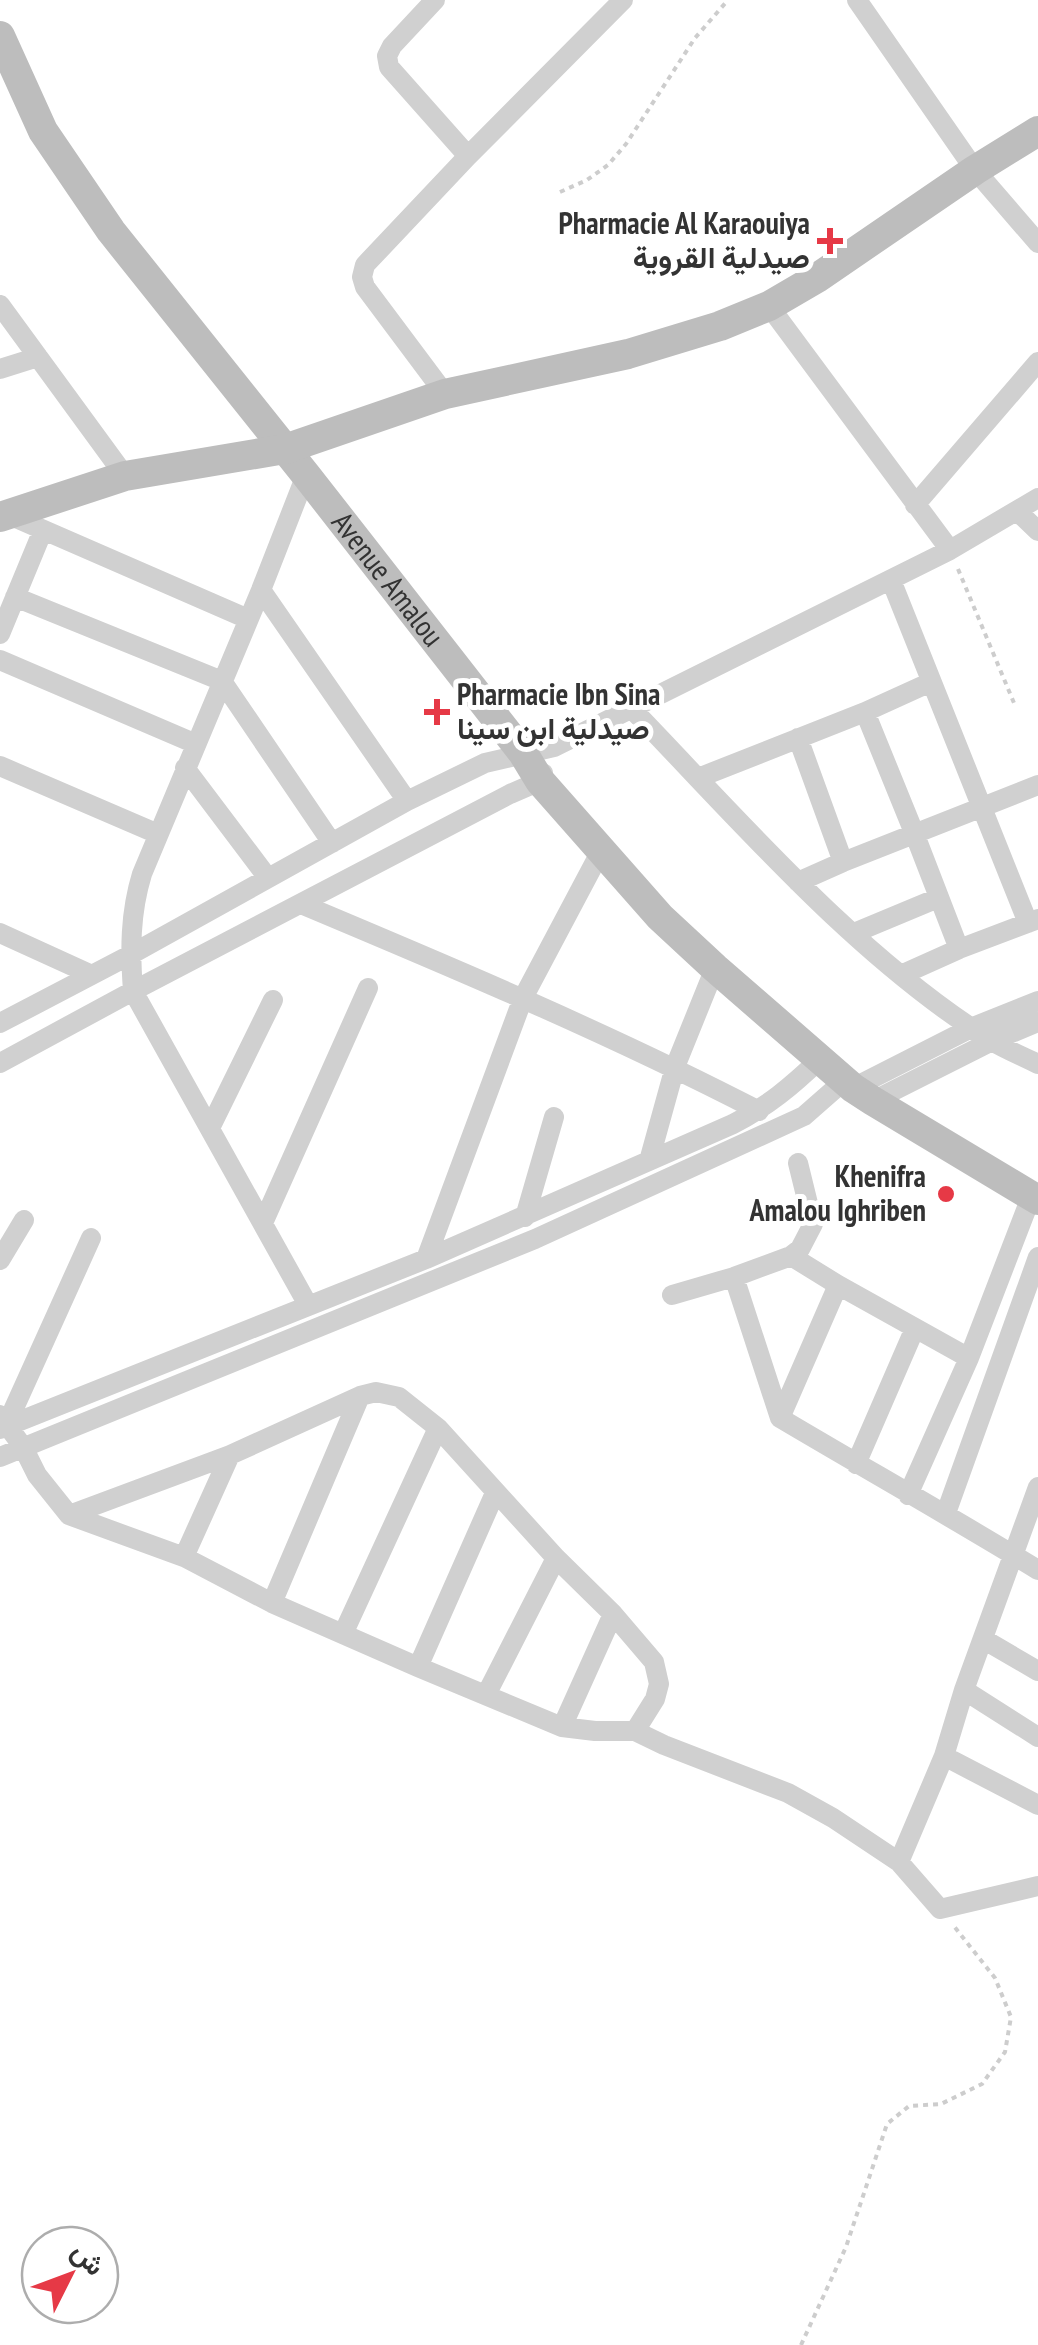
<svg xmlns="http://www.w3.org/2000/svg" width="1038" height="2345" font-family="'PT Sans Narrow',Vazirmatn,sans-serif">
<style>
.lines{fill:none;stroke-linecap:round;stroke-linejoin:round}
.path{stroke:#cdcdcd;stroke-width:4;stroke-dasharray:5 5;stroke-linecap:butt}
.street{stroke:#d0d0d0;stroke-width:20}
.secondary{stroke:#bdbdbd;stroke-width:30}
.poi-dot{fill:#e63946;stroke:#fff;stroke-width:4}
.labels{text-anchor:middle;stroke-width:10;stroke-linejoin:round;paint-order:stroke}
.poi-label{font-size:30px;font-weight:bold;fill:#333;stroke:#fff;text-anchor:end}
.street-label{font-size:30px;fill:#333;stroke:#fff}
</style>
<rect width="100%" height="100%" fill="#fff"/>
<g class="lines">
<path class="path" d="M560,192L587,180L608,165L626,144L695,38L728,0
M958,569L1014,703
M801,2345L846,2247L887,2124L909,2106L941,2104L982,2084L1005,2052L1011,2017L995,1978L953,1925"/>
<path class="street" d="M435,0L392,46L387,56L389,67L468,156
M857,0L975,170L1038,243
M0,305L125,476
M769,306L950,550
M0,369L38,357
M445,394L365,287L362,277L365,265L468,156L623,0
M306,475L261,590L142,874C130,913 130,951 133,991L308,1305
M915,505L1038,362
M1017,511L1038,531
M7,514L248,619
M891,580L1028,923
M261,590L407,801
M15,597L222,681L332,843
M0,634L43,530
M0,660L196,744
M632,709C742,823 855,955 990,1040C1005,1049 1022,1056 1038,1064
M865,712L915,835L959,949
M798,738L843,862
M0,766L158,834
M185,768L268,878
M698,778L865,712L931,682
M798,882L843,862L1038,785
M301,904C456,969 610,1034 759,1111
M0,933L92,975
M854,933L938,898
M901,975L959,949L1038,919
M0,1023L130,955L407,801L485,763L554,747L950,550L1038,498
M0,1063L133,991L510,794L540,781L543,773
M853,1088L973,1027L1038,1001
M873,1101L992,1041L1038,1022
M210,1128L273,1000
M649,1161L675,1067L715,968
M525,1217L554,1117
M263,1223L368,988
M791,1256L838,1285L969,1358
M426,1259L523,998L602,849
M0,1260L24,1220
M734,1277L780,1418C866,1469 953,1518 1038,1570
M672,1295L734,1277L791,1256L800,1249L813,1224L798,1163
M0,1415L23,1447L37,1475L69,1515L184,1557L272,1603L418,1667L562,1727L595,1731H635L664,1745L788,1793L833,1818L899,1862L940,1909L1038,1886
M780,1418L838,1285
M6,1426L91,1238
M0,1429L426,1259L733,1124C767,1107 793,1085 820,1059
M0,1457L535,1239L804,1116L845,1080
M856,1464L915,1328
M908,1495L969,1358L1031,1197
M946,1513L1038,1257
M69,1515L230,1455L360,1396L376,1392L399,1397L438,1428L556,1558L613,1614L654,1662L659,1684L655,1699L635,1731
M184,1557L230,1455
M272,1603L360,1396
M343,1634L438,1428
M983,1639L1038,1671
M418,1667L495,1493
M964,1690L1038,1737
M486,1695L556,1558
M562,1727L613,1614
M944,1756L1038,1805
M899,1862L944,1756L964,1690L1038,1487"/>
<g class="secondary">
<path id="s1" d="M0,36L43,131L111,231L306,475L523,753L540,781L660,917L715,968L853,1088L873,1101L1038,1200"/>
<path d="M0,517L125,476L285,449L445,394L628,354L720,326L769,306L817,278L975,170L1038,131"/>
</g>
</g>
<g class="poi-dot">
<path d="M825 226h10v10h10v10h-10v10h-10v-10h-10v-10h10z"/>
<path d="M432 697h10v10h10v10h-10v10h-10v-10h-10v-10h10z"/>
<circle cx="946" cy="1194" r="10"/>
</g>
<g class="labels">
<g class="poi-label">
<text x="810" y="234">Pharmacie Al Karaouiya<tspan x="810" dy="34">صيدلية القروية</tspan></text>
<text x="457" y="705" text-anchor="start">Pharmacie Ibn Sina<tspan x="457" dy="34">صيدلية ابن سينا</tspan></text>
<text x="926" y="1187">Khenifra<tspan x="926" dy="34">Amalou Ighriben</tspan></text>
</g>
<g class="street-label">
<text dy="10" stroke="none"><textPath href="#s1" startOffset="670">Avenue Amalou</textPath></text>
</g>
</g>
<g transform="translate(70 2275) rotate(48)"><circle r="48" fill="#ffffff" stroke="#adadad" stroke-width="2.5"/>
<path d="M0-8L18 38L0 25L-18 38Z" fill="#e63946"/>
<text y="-15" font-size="28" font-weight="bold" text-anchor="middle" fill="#333333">ش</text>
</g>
</svg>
